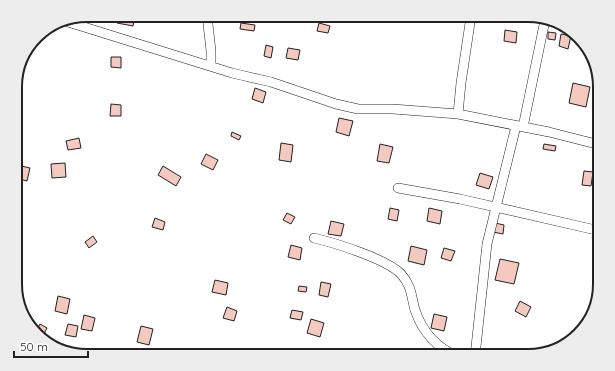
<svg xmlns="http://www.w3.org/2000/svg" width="615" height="371" font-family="Quicksand,sans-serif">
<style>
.building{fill:#f3c9c0;stroke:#222}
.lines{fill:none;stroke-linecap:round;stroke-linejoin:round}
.minor-casing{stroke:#222;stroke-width:10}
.minor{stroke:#fff;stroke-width:9}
.rim{fill:none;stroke:#222;stroke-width:2}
</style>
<rect width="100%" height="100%" fill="#fff"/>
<path class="building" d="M118,15H135L133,26L117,23Z
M253,15H265L264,19L253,16Z
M241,23L255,25L254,31L240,29Z
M319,23L330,26L328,33L317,31Z
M505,30L517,32L516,43L504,41Z
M548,32L556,33L555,40L548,39Z
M561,34L571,36L568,49L559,46Z
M266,45L273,47L271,58L264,56Z
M288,48L300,50L298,60L286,58Z
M111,57H121V68L111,67Z
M573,83L590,87L586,107L569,103Z
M255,88L266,92L263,103L252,99Z
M111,104L121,105V116H110Z
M339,118L353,121L349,136L336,132Z
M232,132L241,136L239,140L231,136Z
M79,138L81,148L68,150L66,141Z
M281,143L293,145L291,162L279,160Z
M380,144L393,147L389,163L377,161Z
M544,144L556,146L555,151L543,149Z
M206,154L218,160L213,170L201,164Z
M65,163L66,177L52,178L51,164Z
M17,165L30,168L27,181L16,178Z
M163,166L181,177L176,186L158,175Z
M584,171L593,172L591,186L582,185Z
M480,173L493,177L489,189L476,185Z
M390,208L399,210L397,221L388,219Z
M429,208L442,211L440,224L427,221Z
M287,213L295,217L291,224L283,220Z
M155,218L165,222L163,230L152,227Z
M331,221L344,224L341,236L328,234Z
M495,223L504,225L503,234L493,232Z
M93,236L97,242L89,248L85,242Z
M291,245L302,248L300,260L288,257Z
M411,246L427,250L424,265L408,261Z
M444,248L455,251L451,261L441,258Z
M500,259L519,263L514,284L495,280Z
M215,280L228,283L226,295L212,292Z
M321,282L331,284L328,297L319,295Z
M299,286L307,287L306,292L298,291Z
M58,296L70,299L67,314L55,311Z
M520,301L531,307L526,317L515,311Z
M227,307L237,311L234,321L223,318Z
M292,310L303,312L301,320L290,318Z
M434,314L447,317L444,331L431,328Z
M84,315L95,318L92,331L81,329Z
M311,319L324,323L320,337L307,333Z
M40,324L47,328L42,338L36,332Z
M68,324L78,326L76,337L65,335Z
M141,326L153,329L149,345L137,342Z"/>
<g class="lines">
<g class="minor-casing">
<path id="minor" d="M207,15L211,51V66
M68,22L232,73L271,82L336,104L358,109H393L458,114L549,132L600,145
M458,114L461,83L470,23
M523,127L545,20
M398,188L460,199L600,231
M314,238C335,243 387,259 401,274C412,286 411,296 415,310C422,331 437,349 458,356
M475,356L487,244L516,126"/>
</g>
<use href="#minor" class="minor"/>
</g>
<path d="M0 0H615V371H0ZM87 22H528A65 65 0 0 1 593 87V284A65 65 0 0 1 528 349H87A65 65 0 0 1 22 284V87A65 65 0 0 1 87 22Z" fill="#ededed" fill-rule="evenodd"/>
<path class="rim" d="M87 22H528A65 65 0 0 1 593 87V284A65 65 0 0 1 528 349H87A65 65 0 0 1 22 284V87A65 65 0 0 1 87 22Z"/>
<path d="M14 351v6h74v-6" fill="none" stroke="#222222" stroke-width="2"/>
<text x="20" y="351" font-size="12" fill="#222222" stroke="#ffffff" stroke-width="3" paint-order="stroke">50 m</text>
</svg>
